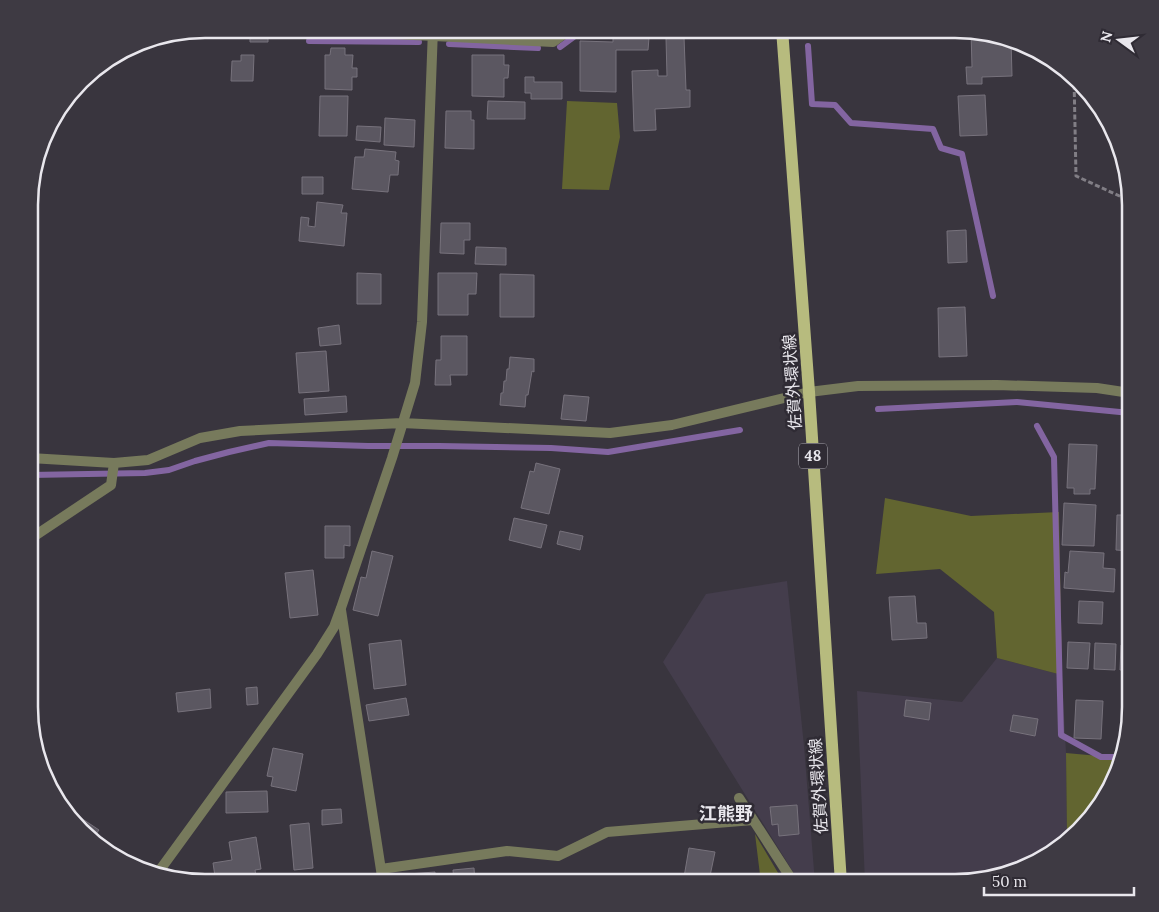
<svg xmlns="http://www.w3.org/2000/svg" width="1159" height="912" font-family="Lora,'Noto Sans JP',serif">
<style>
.built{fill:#443d4c}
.green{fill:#626530}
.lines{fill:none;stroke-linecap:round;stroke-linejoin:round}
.stream{stroke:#8365a1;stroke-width:6}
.building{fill:#5b5761;stroke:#77727c}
.path{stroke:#817e85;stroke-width:3;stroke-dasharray:5 2.5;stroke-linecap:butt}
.minor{stroke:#777a5c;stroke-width:10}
.primary{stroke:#b7bb7e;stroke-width:12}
.labels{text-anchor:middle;stroke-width:5;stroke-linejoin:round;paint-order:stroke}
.shield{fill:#2f2b34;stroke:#b1afb6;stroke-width:1}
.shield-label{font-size:15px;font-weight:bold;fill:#e9e7ed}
.street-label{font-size:16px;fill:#e9e7ed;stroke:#2f2b34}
.neighbourhood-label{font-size:18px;font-weight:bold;fill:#e9e7ed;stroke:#2f2b34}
.rim{fill:none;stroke:#e9e7ed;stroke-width:2.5}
</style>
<rect width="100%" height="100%" fill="#39353e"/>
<path class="built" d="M787,581L804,746L815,883H800L663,662L706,594Z
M997,658L1062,675L1066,753L1067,837L1022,870L954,883H865L857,691L962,702Z"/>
<path class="green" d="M567,101L617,103L620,137L609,190L562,189Z
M885,498L971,516L1059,512L1062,675L997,658L994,612L940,569L876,574Z
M1066,753L1121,758L1117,775L1086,823L1067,837Z
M755,834L784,883H761Z"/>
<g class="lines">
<path class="stream" d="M309,41L419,42
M449,44L538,48
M808,46L812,104L835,105L851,123L933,129L941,148L962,154L993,296
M560,47L583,30L601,29
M878,409L1017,402L1130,413
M1037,426L1054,457L1061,735L1101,757H1121
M30,475L145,473L169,470L195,461L229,452L269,443L368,446H439L551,448L608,452L740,430"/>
</g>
<path class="building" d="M236,29H268V42H250V35H236Z
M452,29H491V30Z
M510,29H548V32H510Z
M971,31H975L1011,40L1012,76L982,77V84H967L966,67H972Z
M684,37L686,90H690V107L655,109L656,130L634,131L632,71L658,70V76H667L666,38Z
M613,38H649L648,50H616V92L580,91V41L613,42Z
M331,48H345V55H353L352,68H357V77H352V90L325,89V55H330Z
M241,55H254L253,81H231L232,61H241Z
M472,55H504V65H509L508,78H504V97L472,96Z
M525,77H534V82H562V99H531V93H525Z
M985,95L987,135L960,136L958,96Z
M320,96H348L347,136H319Z
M488,101L525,102V119H487Z
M446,111H471V120H474V149L445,148Z
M385,118L415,120L414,147L384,145Z
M357,126L381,127L380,142L356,140Z
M365,149L396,152L395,160L399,161L398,175H390L388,192L352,189L355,157H364Z
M302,177H323V194H302Z
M317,202L343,205L341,213H347L344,246L299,241L301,217L309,218L308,226L315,227Z
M441,223H470V240H464V254L440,253Z
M966,230L967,262L948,263L947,231Z
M476,247L506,248V265L475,264Z
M357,273L381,274V304H357Z
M438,273H477L476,294H468V315H438Z
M500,274L534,275V317H500Z
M965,307L967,356L939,357L938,308Z
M339,325L341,344L320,346L318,328Z
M441,336H467V375H450L451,385H435L436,360H441Z
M326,351L329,391L299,393L296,353Z
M510,357L534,359V372L532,371L528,395H526L525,407L500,405L501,393H503L504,381H506L507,369H509Z
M564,395L589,397L586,421L561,419Z
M346,396L347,412L305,415L304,399Z
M1069,444L1097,445L1095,489H1090V494H1074V488H1067Z
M536,463L560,469L549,514L521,508L530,471L534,472Z
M1064,503L1096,505L1094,546L1062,545Z
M1117,515H1130V551L1116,550Z
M514,518L547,525L541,548L509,540Z
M325,526H350V546L344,545V558H325Z
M560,531L583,536L580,550L557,544Z
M372,551L393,556L378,616L353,610L361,577L366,578Z
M1070,551L1104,553L1103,568L1115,569L1114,592L1064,588L1065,572L1068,573Z
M313,570L318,615L290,618L285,573Z
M915,596L917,623H926L927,638L892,640L889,597Z
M1079,601L1103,602L1102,624L1078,623Z
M401,640L406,685L374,689L369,644Z
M1068,642L1090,643L1088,669L1067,668Z
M1095,643L1116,644L1115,670L1094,669Z
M1121,645H1130V670H1120Z
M257,687L258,704L247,705L246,688Z
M210,689L211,708L178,712L176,693Z
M406,698L409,715L369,721L366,705Z
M906,700L931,703L929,720L904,716Z
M1076,700L1103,701L1101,739L1074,738Z
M1013,715L1038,719L1035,736L1010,731Z
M273,748L303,754L296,791L271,786L273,777L267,776Z
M267,791L268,812L226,813V792Z
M797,805L799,834L779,836L778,824L772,825L770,807Z
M341,809L342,823L322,825V810Z
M75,814L99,830L91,841L89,839L72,818Z
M309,823L313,868L294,870L290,825Z
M256,837L261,869L255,870L257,882L250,883H235V882L216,883L213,863L232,860L229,842Z
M689,848L715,852L710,876L715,877L714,883H683Z
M474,868L475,883H445L454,882L453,870Z
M435,872V883H408V874Z"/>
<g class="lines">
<path class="path" d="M278,30H304L307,29
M1074,77L1076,176L1126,199L1128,264L1130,265"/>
<path class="minor" d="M326,29L332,31L553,42L571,29
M180,33H215L221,29
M30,458L114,463L148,460L200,438L240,431L402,423L610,433L672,425L809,392L858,386L997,385L1097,388L1130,393
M30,539L111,485L114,463
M341,610L383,883
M739,798L794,883
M381,869L507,851L558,856L607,832L753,820
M157,874L317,654L334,627L341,608L392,458L415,383L422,322L433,29"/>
<path class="primary" d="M782,29L809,392L841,883"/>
</g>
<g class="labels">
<rect class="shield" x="799" y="443.5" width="28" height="25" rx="4"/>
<g class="shield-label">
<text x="813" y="461">48</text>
</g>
<g class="street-label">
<text transform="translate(792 382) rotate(-94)" y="6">佐賀外環状線</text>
<text transform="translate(818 786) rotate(-94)" y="6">佐賀外環状線</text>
</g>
<g class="neighbourhood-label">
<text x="726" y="820">江熊野</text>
</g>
</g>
<path d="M0 0H1159V912H0ZM205 38H955A167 167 0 0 1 1122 205V707A167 167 0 0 1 955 874H205A167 167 0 0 1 38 707V205A167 167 0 0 1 205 38Z" fill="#3e3a43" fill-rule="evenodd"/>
<path class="rim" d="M205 38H955A167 167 0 0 1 1122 205V707A167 167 0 0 1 955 874H205A167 167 0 0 1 38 707V205A167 167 0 0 1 205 38Z"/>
<g transform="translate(1119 40) rotate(285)" stroke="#2f2b34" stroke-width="4" paint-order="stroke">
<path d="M0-4L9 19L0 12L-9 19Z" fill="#e9e7ed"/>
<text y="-8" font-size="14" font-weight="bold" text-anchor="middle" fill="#e9e7ed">N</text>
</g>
<path d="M984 887v8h150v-8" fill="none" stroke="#e9e7ed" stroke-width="2.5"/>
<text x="992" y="887" font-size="15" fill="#e9e7ed" stroke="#2f2b34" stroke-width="4" paint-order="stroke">50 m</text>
</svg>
